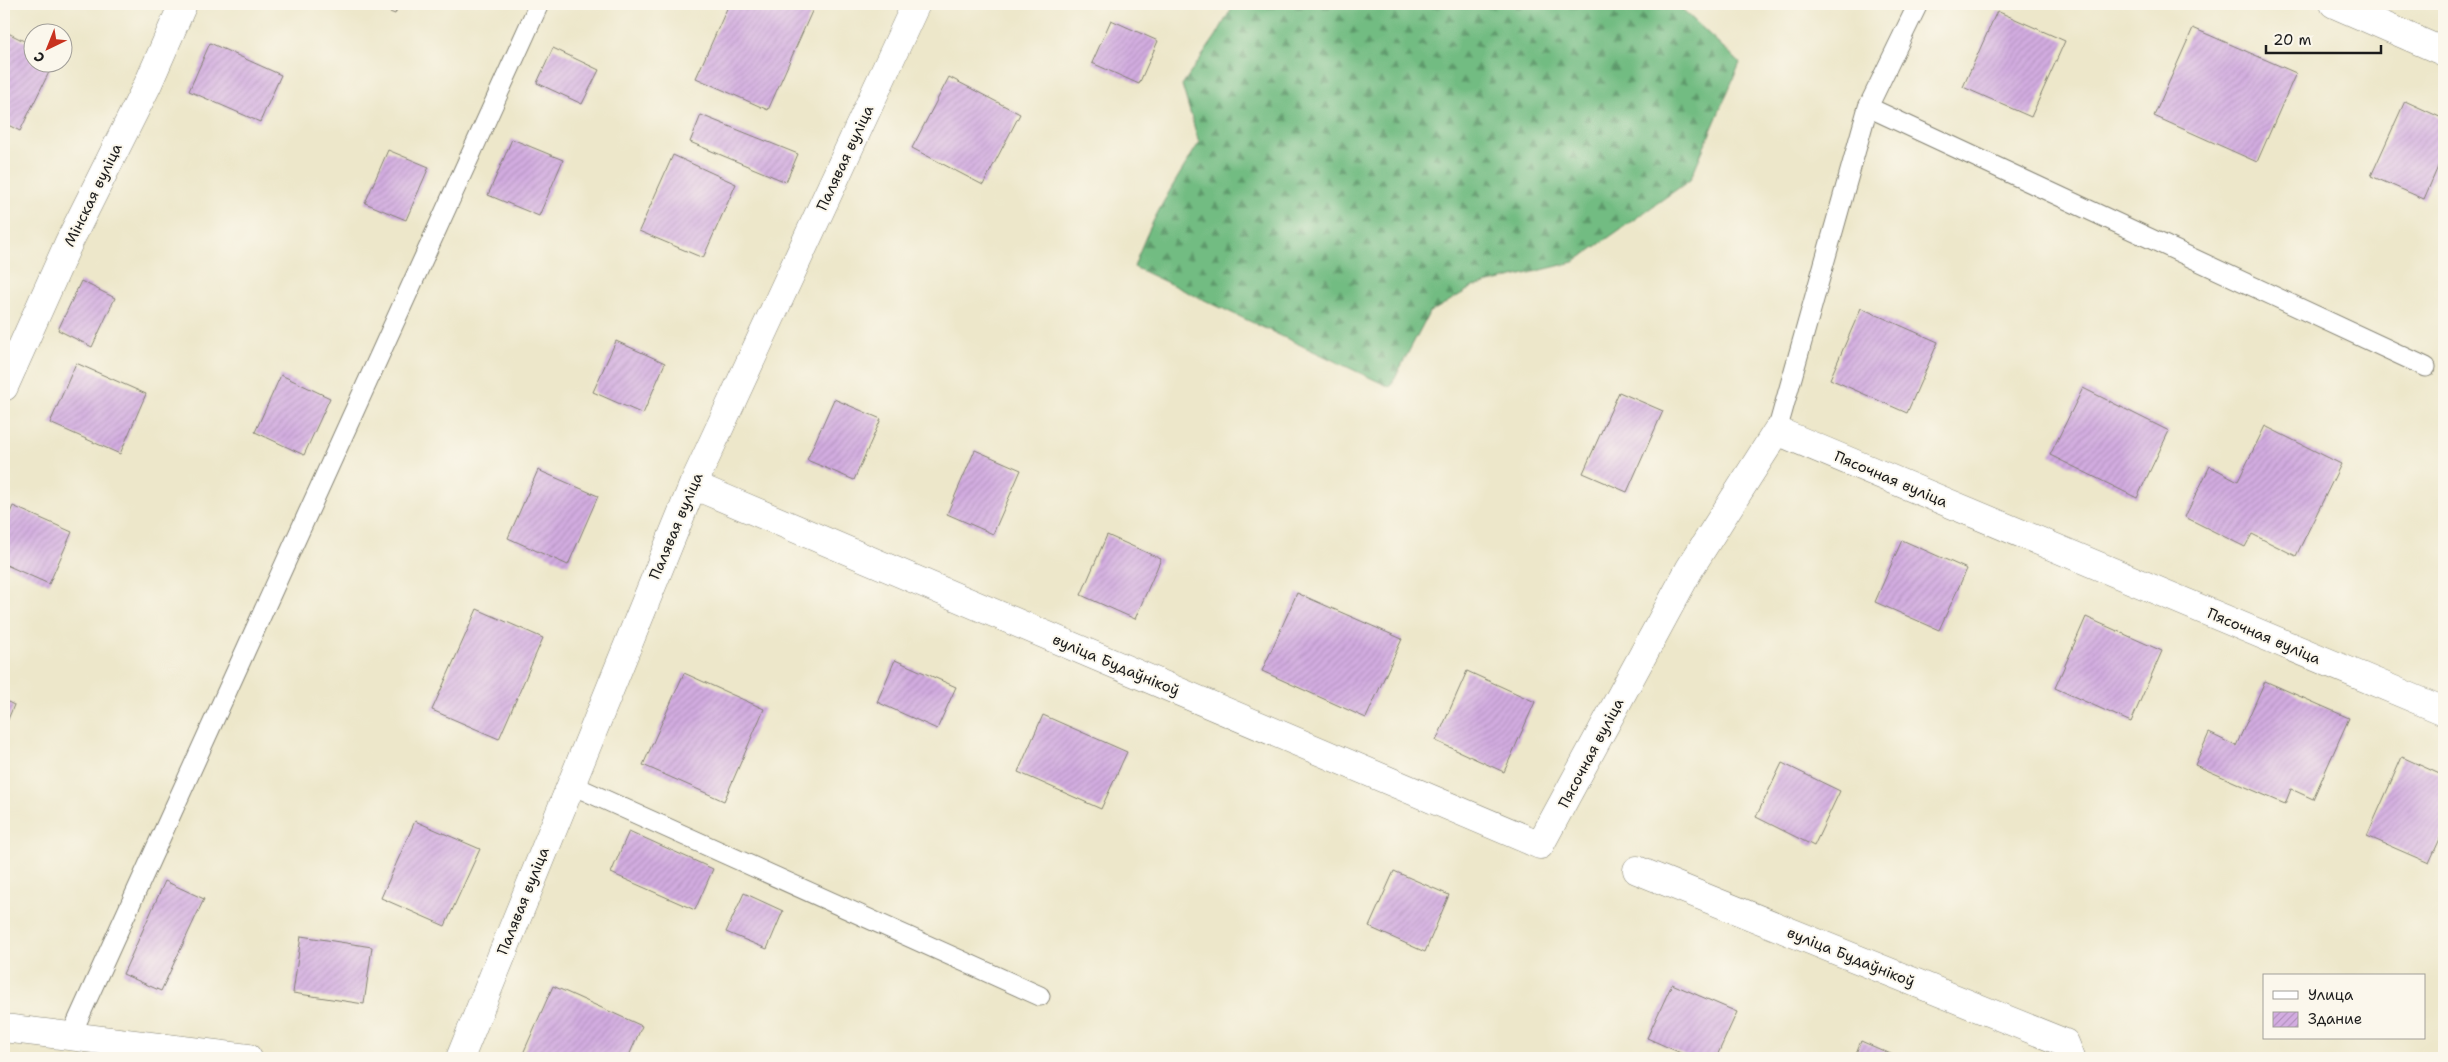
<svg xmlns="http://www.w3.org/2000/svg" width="2448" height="1062" font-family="'Shantell Sans',sans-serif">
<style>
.forest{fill:url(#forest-firs);stroke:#476c4f}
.building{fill:url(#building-hatch)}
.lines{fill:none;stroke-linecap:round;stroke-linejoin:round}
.lane-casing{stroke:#848273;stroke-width:21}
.street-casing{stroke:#848273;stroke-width:29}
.lane{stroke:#fff;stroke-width:19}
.street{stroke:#fff;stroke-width:28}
.labels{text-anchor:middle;stroke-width:4;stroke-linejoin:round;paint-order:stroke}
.street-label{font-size:15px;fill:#1c1c1c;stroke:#fbf7ec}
</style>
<defs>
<pattern id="forest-firs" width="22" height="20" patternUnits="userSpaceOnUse" patternTransform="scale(1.25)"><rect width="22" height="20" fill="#72bc82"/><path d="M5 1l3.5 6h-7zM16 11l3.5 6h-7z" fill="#5d986a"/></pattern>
<pattern id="building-hatch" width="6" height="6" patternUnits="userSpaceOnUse" patternTransform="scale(1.25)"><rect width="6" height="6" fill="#d2ace0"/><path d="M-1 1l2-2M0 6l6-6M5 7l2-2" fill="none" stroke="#b493c0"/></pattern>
</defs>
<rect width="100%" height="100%" fill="#fbf7ec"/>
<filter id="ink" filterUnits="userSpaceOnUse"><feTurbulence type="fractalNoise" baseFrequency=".02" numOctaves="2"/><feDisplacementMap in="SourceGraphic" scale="10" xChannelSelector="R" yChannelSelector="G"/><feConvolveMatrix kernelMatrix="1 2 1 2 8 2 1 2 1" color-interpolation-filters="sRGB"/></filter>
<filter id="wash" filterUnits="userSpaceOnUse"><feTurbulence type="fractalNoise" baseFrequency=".0096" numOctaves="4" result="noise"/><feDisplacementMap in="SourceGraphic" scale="20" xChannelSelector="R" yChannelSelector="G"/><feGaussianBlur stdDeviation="1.12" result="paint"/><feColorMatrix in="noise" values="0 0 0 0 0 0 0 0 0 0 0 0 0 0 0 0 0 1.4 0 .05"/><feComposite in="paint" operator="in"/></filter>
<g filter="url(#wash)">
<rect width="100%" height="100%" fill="#ede7ca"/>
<path class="forest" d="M1234,4H1670L1681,8L1740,63L1690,180L1574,262L1473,287L1429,313L1390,387L1134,267C1149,222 1174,183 1199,143L1182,85L1216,36Z"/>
<g id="blocks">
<path class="building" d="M369,4H399L395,14Z
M729,4H800L813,9L768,110L696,78Z
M1997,11L2065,41L2031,117L1963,87Z
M1111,20L1158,41L1139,84L1092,63Z
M2193,28L2296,73L2257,162L2154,116Z
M4,31L32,45V62H54L20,131L4,123Z
M210,43L281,75L260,122L189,91Z
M553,48L599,70L582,104L537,83Z
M949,77L1020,114L983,185L912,148Z
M2405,101L2444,119V153L2424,199L2371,176Z
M701,115L798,154L786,182L690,142Z
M512,139L563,160L539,216L488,195Z
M388,150L429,167L406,220L365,203Z
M673,155L736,184L703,258L639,231Z
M81,281L115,298L92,347L58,330Z
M1861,308L1938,342L1907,413L1830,379Z
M616,341L665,363L643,414L593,392Z
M76,363L146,394L120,454L50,423Z
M281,375L330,398L304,455L255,432Z
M2083,388L2169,431L2137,498L2050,455Z
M1619,392L1663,411L1627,492L1583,473Z
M834,399L881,419L854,480L807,460Z
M2265,426L2341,464L2296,556L2252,534L2245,547L2185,517L2210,466L2238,481Z
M975,450L1021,470L993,534L947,514Z
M538,470L598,496L568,565L508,538Z
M13,506L72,532L49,584L4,564V527Z
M1107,535L1161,559L1135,619L1081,595Z
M1902,540L1967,569L1939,630L1875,602Z
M1297,593L1402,639L1366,718L1262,671Z
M477,609L543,638L499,739L432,710Z
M2086,617L2162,651L2131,722L2055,688Z
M895,660L956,687L937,729L877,702Z
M1467,671L1535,702L1504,772L1436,741Z
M684,673L764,709L724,801L643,765Z
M2265,681L2349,718L2313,799L2291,789L2285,804L2195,765L2209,733L2236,746Z
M4,700L14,705L4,729Z
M1043,715L1127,752L1101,809L1018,772Z
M2402,757L2444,776V830L2429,863L2367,836Z
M1782,763L1840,791L1814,846L1756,817Z
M415,821L480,849L445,926L381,898Z
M629,831L713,869L695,910L611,873Z
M1394,871L1449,895L1425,952L1369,927Z
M165,881L204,899L161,991L123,974Z
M744,893L783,911L767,949L726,932Z
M301,936L372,947L364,1004L293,993Z
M1672,984L1737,1012L1716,1058H1692L1647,1038Z
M553,986L642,1026L628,1058H521Z
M1861,1041L1900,1058H1854Z"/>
</g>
</g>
<g filter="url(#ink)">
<use href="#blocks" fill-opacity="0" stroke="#848273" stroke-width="1"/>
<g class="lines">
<g class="lane-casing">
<path id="lane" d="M1868,107L2426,367
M1777,431L1868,107L1918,4
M570,784L1040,996
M71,1035L539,4"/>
</g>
<g class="street-casing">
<path id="street" d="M2334,4L2444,52
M4,387L69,242L148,84L183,4
M693,485L1540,845L1690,568L1777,431L2444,711
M1637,870L2065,1043L2071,1058
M4,1028L248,1058
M460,1058L693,485L916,4"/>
</g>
<use href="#lane" class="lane"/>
<use href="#street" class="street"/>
</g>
</g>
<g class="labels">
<g class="street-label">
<text transform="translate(845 158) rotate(-65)" y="5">Палявая вуліца</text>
<text transform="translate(93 195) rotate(-64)" y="5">Мінская вуліца</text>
<text transform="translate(1891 479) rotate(23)" y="5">Пясочная вуліца</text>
<text transform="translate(676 526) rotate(-67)" y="5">Палявая вуліца</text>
<text transform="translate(2264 636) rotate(23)" y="5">Пясочная вуліца</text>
<text transform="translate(1116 665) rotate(23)" y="5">вуліца Будаўнікоў</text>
<text transform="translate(1591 753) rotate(-62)" y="5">Пясочная вуліца</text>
<text transform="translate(523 901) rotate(-68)" y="5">Палявая вуліца</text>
<text transform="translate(1851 957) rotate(22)" y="5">вуліца Будаўнікоў</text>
</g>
</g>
<rect width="2448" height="1062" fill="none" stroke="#fbf7ec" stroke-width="20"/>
<rect x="2263" y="974" width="162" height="65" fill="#fbf7ec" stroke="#a29f99"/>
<rect x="2273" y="991" width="25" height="8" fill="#ffffff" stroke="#a29f99"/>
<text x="2308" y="1000" font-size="15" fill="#1c1c1c">Улица</text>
<rect x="2273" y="1012" width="25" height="15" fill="url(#building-hatch)" stroke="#a29f99"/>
<text x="2308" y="1024" font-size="15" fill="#1c1c1c">Здание</text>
<g transform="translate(48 48) rotate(223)"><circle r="24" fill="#fbf7ec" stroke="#a29f99"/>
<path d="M0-4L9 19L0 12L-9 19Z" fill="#c8321e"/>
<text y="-8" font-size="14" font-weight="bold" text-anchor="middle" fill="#1c1c1c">С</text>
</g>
<path d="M2266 45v8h115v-8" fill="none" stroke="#1c1c1c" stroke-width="2.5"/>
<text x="2273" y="45" font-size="15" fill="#1c1c1c" stroke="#fbf7ec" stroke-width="4" paint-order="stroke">20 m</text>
</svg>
